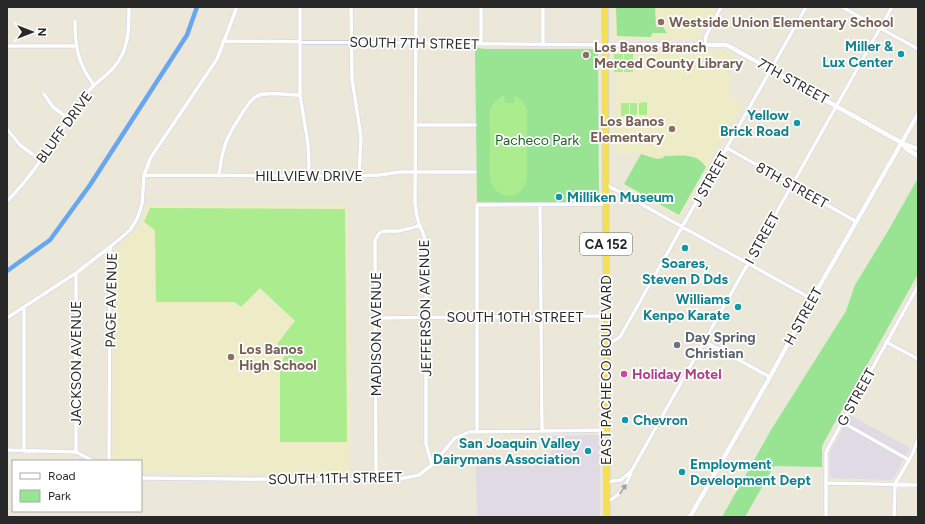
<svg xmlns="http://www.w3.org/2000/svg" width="925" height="524" font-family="Figtree,sans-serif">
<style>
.industrial{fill:#dfdae3}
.education{fill:#eeecc7}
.green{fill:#98e493}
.pitch{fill:#aaec8e}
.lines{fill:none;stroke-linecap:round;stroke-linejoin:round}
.stream{stroke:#68a6f1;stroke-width:1}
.canal{stroke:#68a6f1;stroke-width:4.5}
.minor-casing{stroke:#d0cee2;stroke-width:4.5}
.tertiary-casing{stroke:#d0cee2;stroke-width:5.5}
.trunk-casing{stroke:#cbcbcb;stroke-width:7}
.minor{stroke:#fff;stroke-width:3.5}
.tertiary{stroke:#fff;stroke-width:4.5}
.trunk{stroke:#f6e052;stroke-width:6}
.oneway{fill:#9e9e9e}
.education-dot{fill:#8d6e63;stroke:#fff;stroke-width:1.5}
.culture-dot{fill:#0f9aa8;stroke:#fff;stroke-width:1.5}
.worship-dot{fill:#6b7280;stroke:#fff;stroke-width:1.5}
.hotel-dot{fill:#d1479c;stroke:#fff;stroke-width:1.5}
.labels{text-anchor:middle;stroke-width:3.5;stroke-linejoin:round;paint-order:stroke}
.shield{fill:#fff;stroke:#686868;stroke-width:1}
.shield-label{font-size:13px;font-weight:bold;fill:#282828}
.education-label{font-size:14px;font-weight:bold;fill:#785e54;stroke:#fff;text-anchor:start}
.street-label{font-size:14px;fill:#282828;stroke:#fff}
.culture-label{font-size:14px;font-weight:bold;fill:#0d838f;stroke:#fff;text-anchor:end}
.park-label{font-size:14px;fill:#17661d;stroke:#fff}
.worship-label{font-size:14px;font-weight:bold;fill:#5b616d;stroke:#fff;text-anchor:start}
.hotel-label{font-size:14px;font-weight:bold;fill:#b23c85;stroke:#fff;text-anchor:start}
</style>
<rect width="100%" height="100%" fill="#ebe8d9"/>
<path class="industrial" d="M850,415L910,448L893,479L891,480L832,478L830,477V452Z
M597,435L600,437V517H477L476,463L551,464L552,436Z"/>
<path class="education" d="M613,7H717L698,39H616L613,37Z
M613,50L726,51L734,56L725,73L729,76L730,97L742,104L679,217L623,185L640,154H616V78L613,72Z
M146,206H348L350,476L141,472V461H114L115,256L118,248L138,228L146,212Z"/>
<path class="green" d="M616,7H655L656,27H663L667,33H652L651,37L617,36Z
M475,47L484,49H595L598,51L599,202H477Z
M641,154L657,159L663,158L664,156C680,156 696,152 706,167L679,215L624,184Z
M918,178V274L824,442L822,447V467L774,466L745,517H722L771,430L846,311L855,285L888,231Z"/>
<path class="pitch" d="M614,54H623V72H614Z
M624,54H633V72H624Z
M504,95L505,103H514V96C521,98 525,103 527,111V178C523,201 496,202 490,179V111C493,103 496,99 504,95Z
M647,102V115H639V103Z
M621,103H629V116H621Z
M630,103H637V115L630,116Z
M150,208L345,209L347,442H280V370L285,353L277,344L295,321L260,288L241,307L235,302H156L155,230L144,222Z"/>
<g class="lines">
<path class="stream" d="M77,205L78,202"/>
<path class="canal" d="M7,271L50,240L90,185L187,35L197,7"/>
<g class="minor-casing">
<path id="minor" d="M300,7V95L308,144L309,165L308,176
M351,7L352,79L361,137L359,176
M416,7L415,204C416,211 417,217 419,224C422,231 425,236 426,243V444L432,465
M481,7V44
M842,7L918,49
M75,21C75,47 78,64 94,85
M223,41L605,45
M543,44V7
M705,45L706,36L721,7
M7,46H77
M44,94L53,107L69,119
M415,125H475
M7,129L20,145L40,160
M727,148L857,222
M144,175L359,176L379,175L400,172H475
M219,176C222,148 226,138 241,115C245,109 250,100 257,96C265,91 290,95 300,95
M605,184L812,299
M7,201C39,170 60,128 87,93C99,78 113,74 122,55C129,40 129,24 129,7
M540,205L542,431
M76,273V452
M24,307V451
M7,318L76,273L110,247
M376,318L606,316
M704,341L770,377
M886,342L918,359
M607,343L612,342L620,337L806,7
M842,422L909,460
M477,431V205L606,204
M7,450L76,452L93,461
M109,461L110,247L130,230L137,219L142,204L144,175L151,157L217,59L237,7
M141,478L344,480L404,478L419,475L432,465L455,438L469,432L607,430
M376,479L375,241C380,227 386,232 398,231C406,230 413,228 420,225
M607,482L621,480L630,472
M826,483L918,485
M607,502C622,494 626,486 632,470L892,7
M826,517V453L828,448L918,286
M894,517L895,484L912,455L918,439"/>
</g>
<g class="tertiary-casing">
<path id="tertiary" d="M605,45H727L902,143L918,149
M902,143L907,149L918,156
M689,517L691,515L770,377L812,299L918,114"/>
</g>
<g class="trunk-casing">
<path id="trunk" d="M605,7L607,517"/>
</g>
<use href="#minor" class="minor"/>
<use href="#tertiary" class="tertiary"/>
<use href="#trunk" class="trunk"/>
</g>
<defs><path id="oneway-solid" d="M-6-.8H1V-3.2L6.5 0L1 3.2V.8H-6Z"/></defs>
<use class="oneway" href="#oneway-solid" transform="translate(623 489) rotate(-55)"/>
<g class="education-dot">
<circle cx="661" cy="22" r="4"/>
<circle cx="586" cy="55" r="4"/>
<circle cx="672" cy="129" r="4"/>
<circle cx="231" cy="357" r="4"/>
</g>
<g class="culture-dot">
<circle cx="901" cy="54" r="4"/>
<circle cx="797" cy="123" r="4"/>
<circle cx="559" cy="197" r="4"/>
<circle cx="685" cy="248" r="4"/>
<circle cx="738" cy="307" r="4"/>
<circle cx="625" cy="420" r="4"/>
<circle cx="588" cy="451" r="4"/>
<circle cx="682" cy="472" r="4"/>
</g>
<circle class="worship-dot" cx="677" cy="345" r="4"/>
<circle class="hotel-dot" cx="624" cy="374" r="4"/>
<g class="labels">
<rect class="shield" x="580" y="233" width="52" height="22" rx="3"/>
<g class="shield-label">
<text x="606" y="249">CA 152</text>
</g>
<g class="education-label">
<text x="669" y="27">Westside Union Elementary School</text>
<text x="594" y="52">Los Banos Branch<tspan x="594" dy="16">Merced County Library</tspan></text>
<text x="664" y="126" text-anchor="end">Los Banos<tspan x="664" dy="16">Elementary</tspan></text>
<text x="239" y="354">Los Banos<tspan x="239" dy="16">High School</tspan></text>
</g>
<g class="street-label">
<text transform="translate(414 43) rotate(1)" y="5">SOUTH 7TH STREET</text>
<text transform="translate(793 81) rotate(29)" y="5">7TH STREET</text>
<text transform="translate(64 127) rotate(-54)" y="5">BLUFF DRIVE</text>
<text x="309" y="181">HILLVIEW DRIVE</text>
<text transform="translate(710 179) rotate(-61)" y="5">J STREET</text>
<text transform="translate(792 185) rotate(29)" y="5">8TH STREET</text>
<text transform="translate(762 238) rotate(-61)" y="5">I STREET</text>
<text transform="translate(111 300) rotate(-89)" y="5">PAGE AVENUE</text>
<text transform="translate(425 308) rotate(-91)" y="5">JEFFERSON AVENUE</text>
<text transform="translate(803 316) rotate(-61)" y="5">H STREET</text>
<text x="515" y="322">SOUTH 10TH STREET</text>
<text transform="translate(376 334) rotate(-90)" y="5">MADISON AVENUE</text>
<text transform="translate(76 363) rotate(-90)" y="5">JACKSON AVENUE</text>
<text transform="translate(606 370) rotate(-90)" y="5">EAST PACHECO BOULEVARD</text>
<text transform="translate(856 397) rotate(-61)" y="5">G STREET</text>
<text transform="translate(335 478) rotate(-1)" y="5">SOUTH 11TH STREET</text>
</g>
<g class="culture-label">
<text x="893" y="51">Miller &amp;<tspan x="893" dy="16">Lux Center</tspan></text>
<text x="789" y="120">Yellow<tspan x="789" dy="16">Brick Road</tspan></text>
<text x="567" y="202" text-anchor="start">Milliken Museum</text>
<text x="685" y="268" text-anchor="middle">Soares,<tspan x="685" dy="16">Steven D Dds</tspan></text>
<text x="730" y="304">Williams<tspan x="730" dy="16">Kenpo Karate</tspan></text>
<text x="633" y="425" text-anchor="start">Chevron</text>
<text x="580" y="448">San Joaquin Valley<tspan x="580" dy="16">Dairymans Association</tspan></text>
<text x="690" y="469" text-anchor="start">Employment<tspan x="690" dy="16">Development Dept</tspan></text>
</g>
<g class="park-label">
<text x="537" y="145">Pacheco Park</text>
</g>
<g class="worship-label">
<text x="685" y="342">Day Spring<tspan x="685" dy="16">Christian</tspan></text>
</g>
<g class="hotel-label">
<text x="632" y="379">Holiday Motel</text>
</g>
</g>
<rect width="925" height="524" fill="none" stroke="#282828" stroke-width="16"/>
<rect x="12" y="460" width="130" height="52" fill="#ffffff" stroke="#a9a9a9"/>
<rect x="20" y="473" width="20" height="6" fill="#ffffff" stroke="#a9a9a9"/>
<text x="48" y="480" font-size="12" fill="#282828">Road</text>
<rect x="20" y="490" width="20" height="12" fill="#98e493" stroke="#a9a9a9"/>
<text x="48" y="500" font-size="12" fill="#282828">Park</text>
<g transform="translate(32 32) rotate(90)" stroke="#ffffff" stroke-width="3" paint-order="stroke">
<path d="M0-3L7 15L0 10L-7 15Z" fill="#282828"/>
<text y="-6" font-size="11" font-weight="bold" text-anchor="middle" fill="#282828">N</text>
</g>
</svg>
